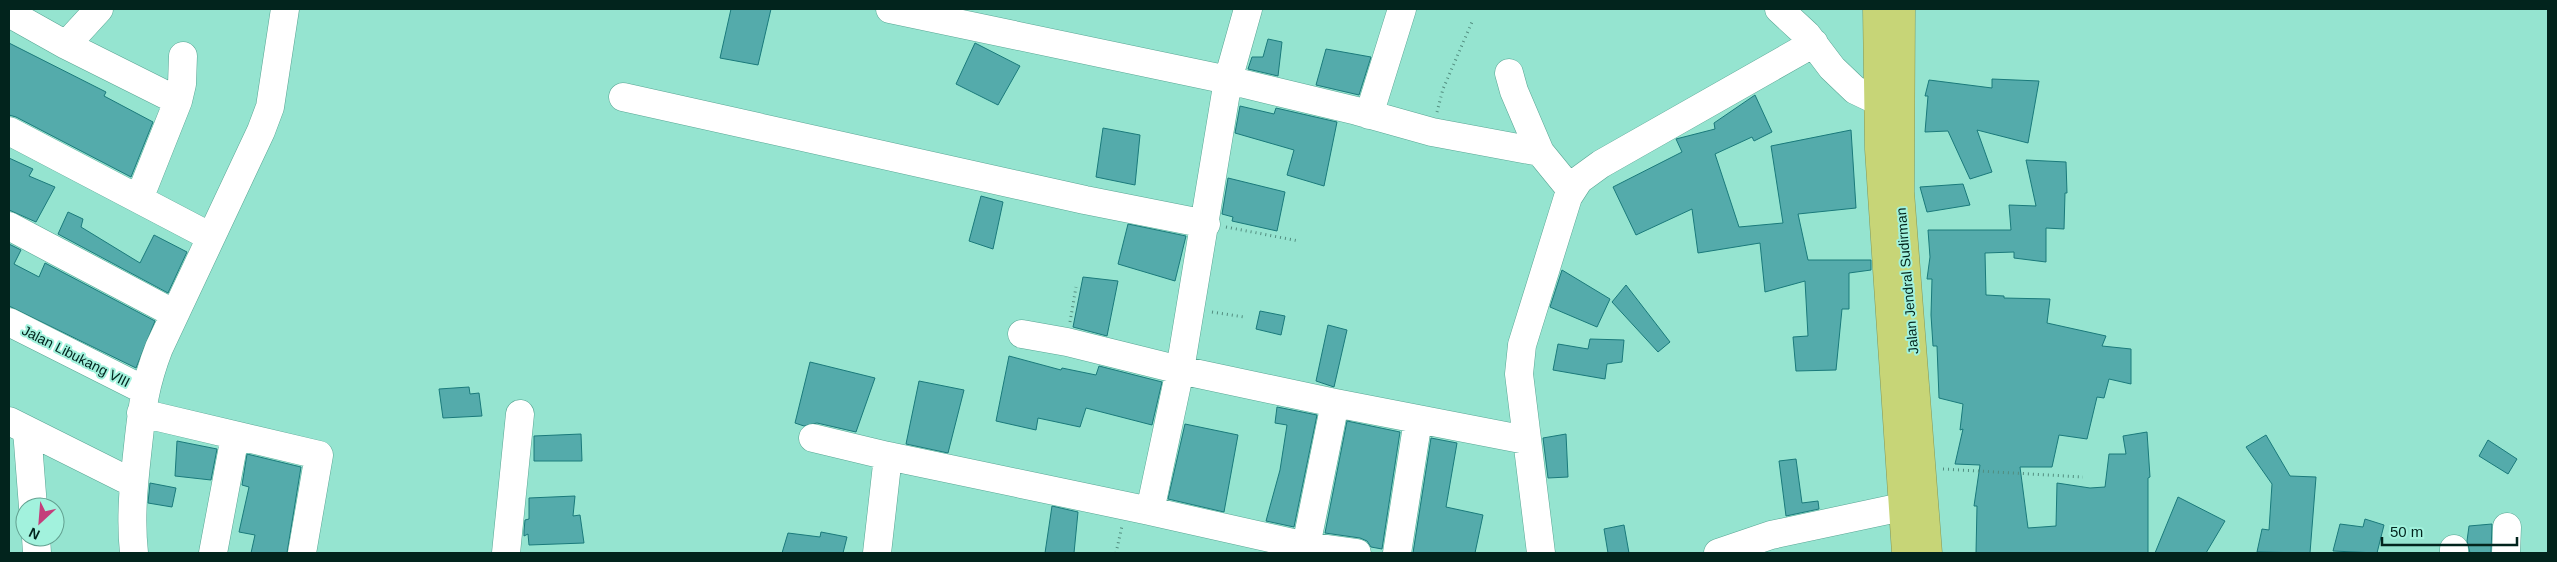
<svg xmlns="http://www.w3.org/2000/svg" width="2557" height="562" font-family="Arial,sans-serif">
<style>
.building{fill:#54abab;stroke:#1a7a7b}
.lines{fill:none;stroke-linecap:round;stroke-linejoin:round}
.minor-casing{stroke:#58a694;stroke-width:29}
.highway-casing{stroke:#829758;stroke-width:29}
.path{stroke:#528d7f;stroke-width:3;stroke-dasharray:1 4;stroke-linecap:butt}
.minor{stroke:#fff;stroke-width:28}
.highway{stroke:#c7d577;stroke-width:28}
.labels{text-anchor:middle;stroke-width:4;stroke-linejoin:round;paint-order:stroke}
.street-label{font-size:14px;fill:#02241d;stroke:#a2f2dd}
</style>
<rect width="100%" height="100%" fill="#95e4d0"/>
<path class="building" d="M731,9H771L758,65L720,58Z
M1268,39L1282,42L1278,76L1248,69L1252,57H1263Z
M9,43L106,92L104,96L153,122L131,177L16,117L9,115Z
M975,43L1020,66L998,105L956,84Z
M1326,49L1371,57L1359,95L1316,85Z
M1992,79L2039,81L2028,143L1977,130L1992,172L1970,179L1948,131L1925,132L1928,96H1925L1929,80L1992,88Z
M1755,95L1772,132L1754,141L1752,137L1715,154L1739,227L1783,223L1771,146L1851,130L1856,208L1798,214L1808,260H1871V270L1849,273V309H1842L1836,370L1796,371L1793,337L1808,336L1805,281L1765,292L1760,243L1698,253L1692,209L1636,235L1613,187L1682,152L1676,139L1715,129L1714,123Z
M1240,106L1274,114L1276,108L1337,122L1324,186L1287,175L1294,150L1235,133Z
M1103,128L1140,135L1135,185L1096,177Z
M9,158L33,169L29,176L55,187L36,222L9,210Z
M2026,160L2066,162L2067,193H2065L2064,229L2046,228V262L2014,258V252L1985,253L1986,295L2004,296V298L2050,299L2047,323L2106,336L2102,346L2131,349V384L2109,379L2104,398L2097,397L2087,439L2059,435L2052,467H2020L2028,528L2056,526L2057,483L2090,488L2105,487L2109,454H2126L2123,436L2147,432L2150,477L2148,478V553H1976L1977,506H1974L1980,465L1955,464L1963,429L1960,430L1963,404L1939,398L1937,346H1933L1931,315L1932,279H1927L1930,257L1928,230H2011L2009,205L2036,206Z
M1228,178L1285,192L1277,231L1232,221L1233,217L1222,214Z
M1963,184L1970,205L1927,212L1920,187Z
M981,196L1003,202L993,249L969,241Z
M68,212L83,219L81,227L140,263L154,235L187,252L168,293L58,234Z
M1128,224L1186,236L1175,281L1118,264Z
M9,244L21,250L14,264L39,277L45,263L155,321L136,368L9,306Z
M1562,270L1610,299L1597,327L1550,307Z
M1083,277L1118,281L1107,336L1073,327Z
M1626,285L1670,342L1658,352L1612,302Z
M1260,311L1285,316L1281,335L1256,329Z
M1328,325L1347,330L1334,387L1316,381Z
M1590,339L1624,340L1622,362L1607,364L1605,379L1553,370L1558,344L1588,349Z
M1009,356L1061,370L1062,368L1096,375L1099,366L1162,382L1152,425L1086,408L1080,427L1038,418L1036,430L996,421Z
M810,362L875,378L856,432L817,423L804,426L795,423Z
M919,381L964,390L948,453L906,444Z
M469,387L470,394L479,393L482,416L443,418L439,389Z
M1277,407L1317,415L1294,527L1266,521L1280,470L1287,425L1275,423Z
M1347,421L1400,432L1382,549L1371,547L1367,541L1360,538L1325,533Z
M1185,424L1238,435L1224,512L1168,499Z
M581,434L582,461H534V436Z
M1566,434L1568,477L1548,478L1543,438Z
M2266,435L2290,476L2316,477L2310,553L2257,552L2262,529L2269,530L2272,484L2246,447Z
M1431,438L1457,443L1446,507L1483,515L1475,553H1413Z
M2488,440L2517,459L2508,474L2479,456Z
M177,441L217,449L211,480L175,476Z
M247,454L301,467L287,553H251L255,535L239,532L249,487L242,485Z
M1796,459L1802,503L1818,501L1819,509L1786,516L1779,461Z
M150,483L176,488L172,507L148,503Z
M575,496L573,516L580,515L584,543L529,545L528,534L524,536V531L525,520L529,519V498Z
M2178,497L2225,521L2206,553H2155Z
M1052,506L1078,512L1074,553H1045Z
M2365,519L2384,525L2377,553L2333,551L2340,524L2363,527Z
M2492,524L2491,553H2470L2467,541L2469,526Z
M1624,525L1629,553H1608L1604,529Z
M821,532L847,537L843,553H782L788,533L820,537Z"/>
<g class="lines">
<g class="minor-casing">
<path id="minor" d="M890,9L1228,80L1180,370L1067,342L1022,334
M1248,9L1228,80L1357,111L1432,132L1540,152
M1779,9L1807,35L1832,68L1855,90L1876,100L1899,103
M9,13L66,45L178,101
M66,45L99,9
M1509,73L1514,91L1540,152L1571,190
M623,97L1085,200L1206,224
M1369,115L1402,9
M9,131L211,237
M139,199L178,101L182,84L183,56
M9,226L175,314
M9,322L144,390
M141,413L319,455L302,553
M9,421L133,483
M27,430L33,507
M813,438L888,456
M1150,511L1306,546L1357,553
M36,537L37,553
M1306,546L1335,403
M2454,549V553
M134,553C130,516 134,482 138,446C142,408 145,384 159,348L261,131L270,107L285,9
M213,553L235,436
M506,553L520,414
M877,553L888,456L1150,511L1180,370L1335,403L1526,440
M1397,553L1418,420
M1541,553L1519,374L1522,345L1568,197L1579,180L1601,164L1814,43
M1718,553L1771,535L1902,507
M2506,553L2507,527"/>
</g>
<g class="highway-casing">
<path id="highway" d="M1877,9L1879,149L1906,553
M1901,9L1900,192L1928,553"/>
</g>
<path class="path" d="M1437,112L1443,89L1472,22
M1226,227L1299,241
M1212,312L1244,317
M1070,322L1076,287
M1943,469L2083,477
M1116,553L1122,526"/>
<use href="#minor" class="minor"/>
<use href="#highway" class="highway"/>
</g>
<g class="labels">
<g class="street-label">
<text transform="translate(1907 281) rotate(-95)" y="5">Jalan Jendral Sudirman</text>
<text transform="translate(76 356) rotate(27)" y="5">Jalan Libukang VIII</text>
</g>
</g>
<rect width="2557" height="562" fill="none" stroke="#02241d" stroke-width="20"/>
<g transform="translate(40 522) rotate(206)"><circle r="24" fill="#a2f2dd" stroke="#62a090"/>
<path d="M0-4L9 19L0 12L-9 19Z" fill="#c43d7b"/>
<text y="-8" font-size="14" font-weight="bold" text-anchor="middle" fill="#02241d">N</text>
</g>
<path d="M2382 537v8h135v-8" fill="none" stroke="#02241d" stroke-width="2.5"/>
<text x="2390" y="537" font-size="15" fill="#02241d" stroke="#a2f2dd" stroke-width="4" paint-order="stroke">50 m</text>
</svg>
